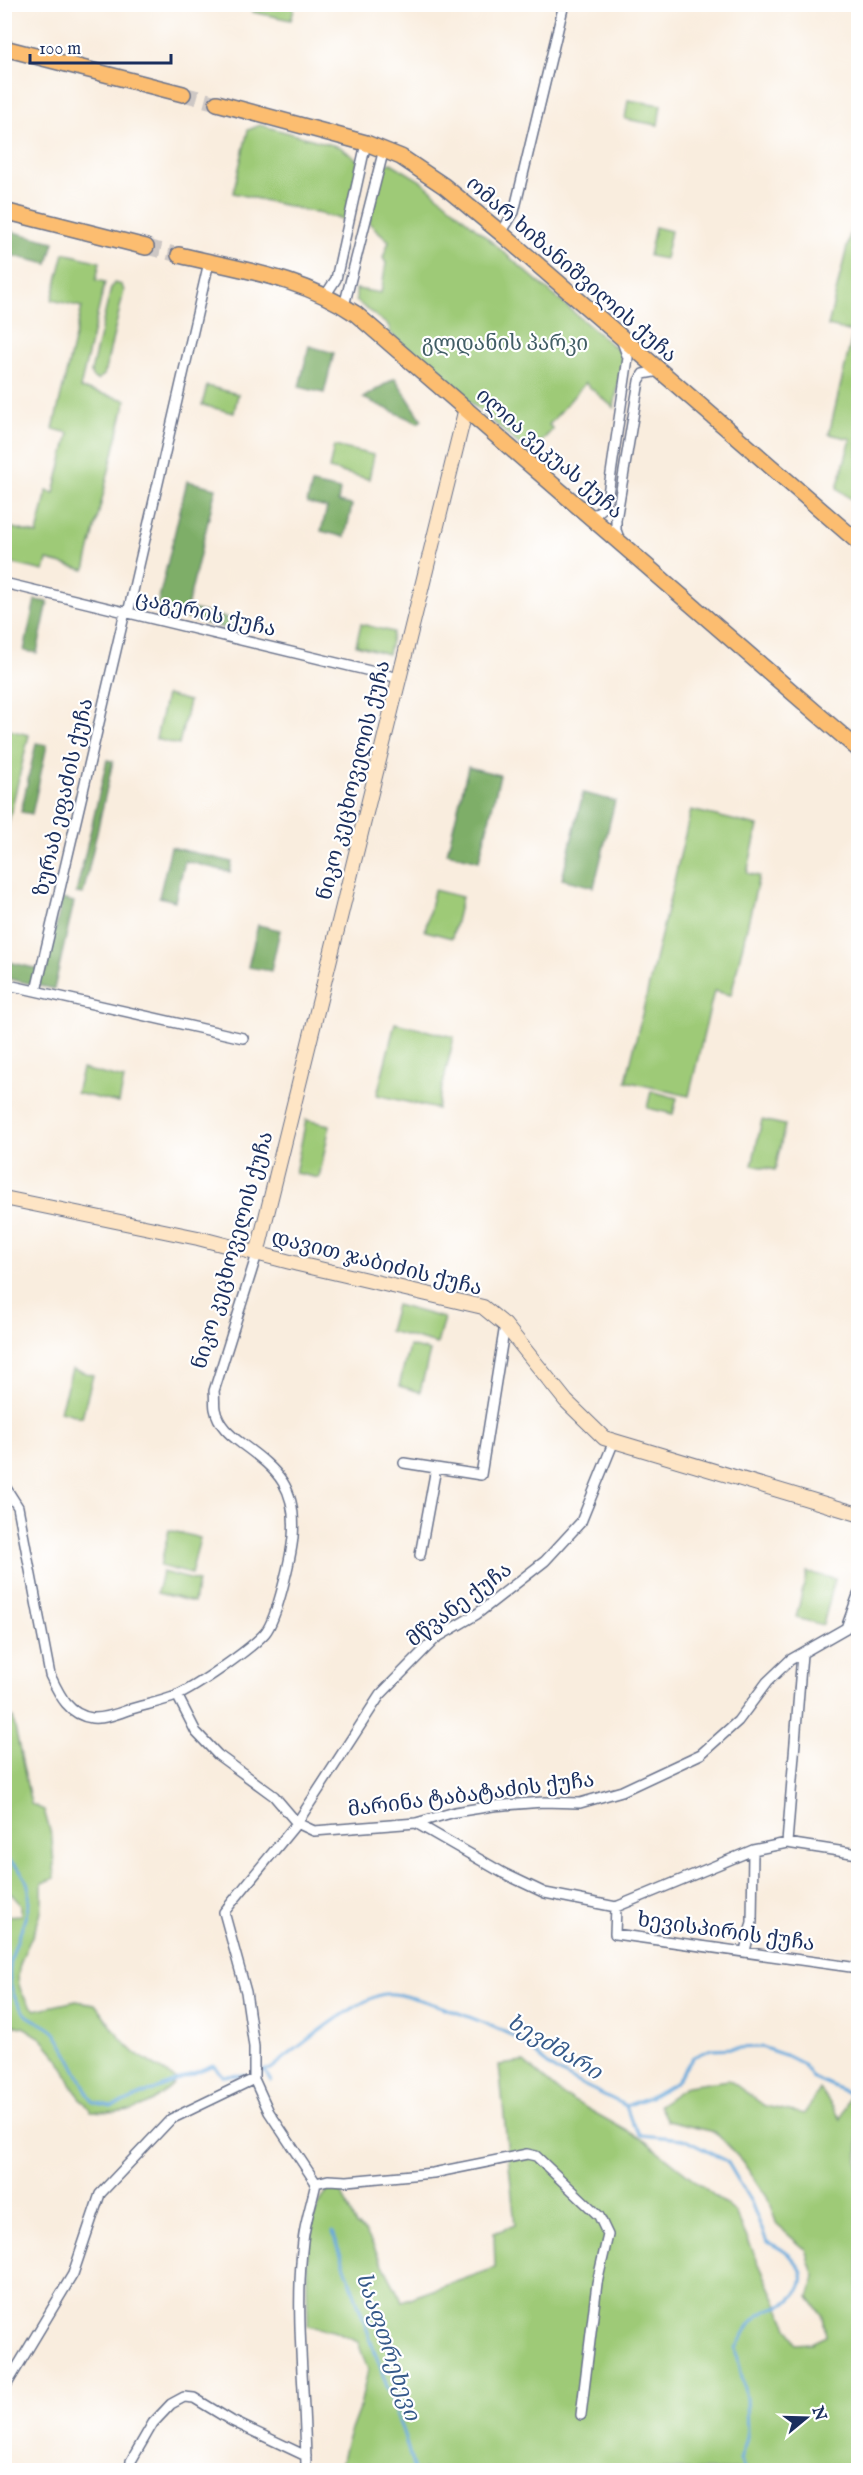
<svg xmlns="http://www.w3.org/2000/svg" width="863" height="2475" font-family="'IM FELL English','Noto Serif Georgian',serif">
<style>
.green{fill:#9eca77;stroke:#5c7c6a;stroke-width:1.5}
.forest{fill:#7eae68;stroke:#4c6e63;stroke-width:1.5}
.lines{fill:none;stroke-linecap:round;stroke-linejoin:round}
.stream{stroke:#67a9db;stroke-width:3}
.primary-tunnel{stroke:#cdc7c4;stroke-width:15;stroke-dasharray:15 8;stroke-linecap:butt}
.street-casing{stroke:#69728b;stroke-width:12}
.secondary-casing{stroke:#69728b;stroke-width:16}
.primary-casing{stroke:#69728b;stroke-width:18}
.street{stroke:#fff;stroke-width:9}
.secondary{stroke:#fee5c5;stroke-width:14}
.primary{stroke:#fcbd6f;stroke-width:15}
.labels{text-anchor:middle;stroke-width:4.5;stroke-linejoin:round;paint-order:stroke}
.street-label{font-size:21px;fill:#1b2f5e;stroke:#fff}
.park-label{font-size:21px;fill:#425e66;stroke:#fff}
.water-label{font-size:22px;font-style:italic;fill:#365a8a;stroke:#fff}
</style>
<rect width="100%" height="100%" fill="#fff"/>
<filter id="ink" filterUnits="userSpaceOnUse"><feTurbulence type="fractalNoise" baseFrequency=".0167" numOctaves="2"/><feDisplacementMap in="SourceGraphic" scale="12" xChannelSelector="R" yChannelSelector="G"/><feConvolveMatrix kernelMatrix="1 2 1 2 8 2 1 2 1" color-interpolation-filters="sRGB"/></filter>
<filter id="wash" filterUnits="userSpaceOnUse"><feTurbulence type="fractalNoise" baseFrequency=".008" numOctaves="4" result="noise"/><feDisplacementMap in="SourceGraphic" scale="24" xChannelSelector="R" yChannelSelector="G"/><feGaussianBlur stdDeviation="1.35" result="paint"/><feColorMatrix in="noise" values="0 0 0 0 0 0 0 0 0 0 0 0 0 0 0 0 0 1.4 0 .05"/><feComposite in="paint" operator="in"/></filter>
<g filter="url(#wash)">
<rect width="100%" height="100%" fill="#f9edde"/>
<path class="green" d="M253,5V4L295,5L291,20L252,12Z
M628,100L661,105L658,125L625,119Z
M260,125L340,147L358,160L346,220L233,193L248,130Z
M391,163L421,181L621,353L622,362L614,408L585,383L549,425L553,429L530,454L389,332L390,327L356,301V289L381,293L386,263L383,258L389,241L369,223L383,166Z
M858,201V505L837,488L851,439L829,434L853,332L828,326Z
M655,227L671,231L665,259L649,256Z
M64,253L100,262L96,280L105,282L80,388L126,400L85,570L47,560L44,571L5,562V526L37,534L47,491L54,493L69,433L53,429L82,307L52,300Z
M114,283L122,285L124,291L104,375L97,380L92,377L91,372L111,288Z
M207,386L238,394L234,413L202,405Z
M334,446L374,455L369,479L329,469Z
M361,624L393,632L388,654L356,645Z
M166,695L189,701L179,745L156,739Z
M5,729L29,735L5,837L4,729Z
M691,810L758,826L747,873L759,876L731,995L714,991L689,1096L626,1081Z
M434,890L462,897L452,938L425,931Z
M395,1023L454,1037L437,1109L377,1095Z
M82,1069L124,1079L119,1103L76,1093Z
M651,1091L677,1098L673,1114L647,1108Z
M306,1120L330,1125L319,1178L295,1173Z
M762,1120L785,1125L775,1170L752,1165Z
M396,1305L444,1318L437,1344L389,1331Z
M409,1346L430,1351L420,1392L399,1386Z
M72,1369L93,1375L82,1417L60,1411Z
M169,1530L200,1538L191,1574L160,1566Z
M162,1572L198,1581L194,1602L157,1593Z
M807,1572L835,1579L823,1625L796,1618Z
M13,1718L31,1804L44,1810L52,1838L55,1878L42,1883C42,1893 43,1906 40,1916C29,1952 0,1977 35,2010L76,2001L95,2004L122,2040L135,2053L177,2080C149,2110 130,2114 91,2111L73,2088L59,2059L41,2038L25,2028L5,2022V1916L21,1915V1905L4,1885L5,1720Z
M524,2062L563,2095L645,2141L735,2212L796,2344L811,2343L826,2336L823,2316L809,2297L815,2277L806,2250L777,2225L767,2197L742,2161L715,2132L667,2121L659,2105L687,2086L729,2080L765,2106L804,2114L820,2089L841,2119L855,2077L858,2078V2470H340L346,2443L360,2406L368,2370L358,2342L333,2331L308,2326C308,2281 300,2230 327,2191L340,2189L356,2226L366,2232L402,2301L495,2268L494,2233L515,2225L499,2065Z"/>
<path class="forest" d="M5,230L54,242L48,264L5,254Z
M309,346L334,353L324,393L299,387Z
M395,378L422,420L418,423L363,398Z
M187,481L216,488L187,608L234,620L232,630L156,611Z
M312,484L340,490L338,502L352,505L345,537L321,531L327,508L307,503Z
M35,600L48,602L37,653L24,651Z
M36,743L47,745L32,814L21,812Z
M107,760L113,761L83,894L76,893Z
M468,767L500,775L479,861L447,853Z
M583,793L615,801L594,887L562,879Z
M171,847L232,862L230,872L185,861L175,901L159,897Z
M62,899L74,902L54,989L5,978V961L46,971Z
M258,925L280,930L271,971L248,967Z"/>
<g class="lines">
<path class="stream" d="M4,1858C60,1890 5,1937 10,1979C11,1991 18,2007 28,2016C36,2022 48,2025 55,2033C70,2054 80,2080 93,2102L111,2106L125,2102L213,2065L223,2076L244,2075
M264,2070L271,2081
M261,2071L271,2069C293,2051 360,1997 385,1994C407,1990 497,2027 518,2039C531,2046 540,2060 553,2069C576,2083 602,2093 626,2106
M626,2106L632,2123L641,2135L683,2139L727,2161L751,2202L767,2242C791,2252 819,2275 790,2300C780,2307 766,2309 757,2317C748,2325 742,2338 736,2348L746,2398L747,2438L740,2460L745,2470
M626,2106L652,2096L675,2083L693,2057L711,2049L761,2047L785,2055L803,2064L812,2077L858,2097
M333,2232L404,2435L414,2470"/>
</g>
</g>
<g filter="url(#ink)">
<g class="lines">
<path class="primary-tunnel" d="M183,94L217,103
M146,247L179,255"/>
<g class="street-casing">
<path id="street" d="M501,233L514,212L564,4
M325,296L336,279L366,143
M344,306L384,149
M589,514H596L603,508L608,494L628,358L621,339
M620,541L616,530V520L639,381L643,374L659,371
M4,583L399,678
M128,613L209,262
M4,984L243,1038
M36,991L125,612
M404,1463L481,1475L505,1325
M4,1485L18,1507L50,1675C59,1694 68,1715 92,1718C104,1719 117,1714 128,1710C144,1705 160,1702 176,1696C196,1687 250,1650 265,1633C277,1619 291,1557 293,1537C297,1488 279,1471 242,1444C230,1435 218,1425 215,1409C214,1404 215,1397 214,1391L257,1254
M420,1555L436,1468
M177,1695L196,1732L218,1755L274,1796L297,1823L314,1831L416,1823L455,1812L493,1806L543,1802L580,1803L622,1791L701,1754L738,1721L767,1682L790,1660L846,1628L858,1595
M416,1823L503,1873L545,1893L616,1907L753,1850L787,1843L858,1854
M787,1843L802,1654
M616,1907L615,1934L858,1968
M745,1951L752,1922L753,1850
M316,2183L328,2180L347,2181L433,2173L527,2154L536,2156L599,2216L608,2235L597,2283L581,2415
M4,2389L73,2274L100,2194L171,2119L254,2079
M130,2470L131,2461L153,2423L171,2404L184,2397L194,2398L232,2421L306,2456
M306,2470C306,2394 294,2317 303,2241C305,2222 312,2202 316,2183L269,2112L254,2079V2047L246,1992L224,1912L297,1823L380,1695L436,1638L477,1614L545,1561L581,1522L614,1441"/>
</g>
<g class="secondary-casing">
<path id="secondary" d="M4,1198L198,1238L298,1264L483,1307L505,1325L566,1401L604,1438L858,1514
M257,1254L466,408"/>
</g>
<g class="primary-casing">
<path id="primary" d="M4,48L183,94
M217,103L366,143L401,157L444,186L501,233L858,542
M4,211L146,247
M179,255C241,270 302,277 356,314L858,749"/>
</g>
<use href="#street" class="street"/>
<use href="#secondary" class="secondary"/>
<use href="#primary" class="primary"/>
</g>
</g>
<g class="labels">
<g class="street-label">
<text transform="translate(572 269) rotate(41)" y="7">ომარ ხიზანიშვილის ქუჩა</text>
<text transform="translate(550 453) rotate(41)" y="7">ილია ვეკუას ქუჩა</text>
<text transform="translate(206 613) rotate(13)" y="7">ცაგერის ქუჩა</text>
<text transform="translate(353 780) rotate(-76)" y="7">ნიკო კეცხოველის ქუჩა</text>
<text transform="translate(63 797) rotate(-77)" y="7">ზურაბ ეფაძის ქუჩა</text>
<text transform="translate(232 1250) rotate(-74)" y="7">ნიკო კეცხოველის ქუჩა</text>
<text transform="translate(377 1262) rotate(14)" y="7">დავით ჯაბიძის ქუჩა</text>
<text transform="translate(459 1604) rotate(-37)" y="7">მწვანე ქუჩა</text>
<text transform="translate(471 1794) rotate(-7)" y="7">მარინა ტაბატაძის ქუჩა</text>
<text transform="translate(726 1931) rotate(8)" y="7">ხევისპირის ქუჩა</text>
</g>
<g class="park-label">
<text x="505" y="350">გლდანის პარკი</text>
</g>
<g class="water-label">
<text transform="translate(555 2046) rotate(31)" y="8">ხევძმარი</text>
<text transform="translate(389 2346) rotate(71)" y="8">სააფთრეხევი</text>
</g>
</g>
<rect width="863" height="2475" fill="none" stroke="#fff" stroke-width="24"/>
<g transform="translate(806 2418) rotate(71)" stroke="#ffffff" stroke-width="4.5" paint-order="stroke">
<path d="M0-4.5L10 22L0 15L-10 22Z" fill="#1b2f5e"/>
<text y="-9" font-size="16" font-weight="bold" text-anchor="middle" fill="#1b2f5e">N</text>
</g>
<path d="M30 54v9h141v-9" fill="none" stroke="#1b2f5e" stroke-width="3"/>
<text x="39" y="54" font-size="18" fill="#1b2f5e" stroke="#ffffff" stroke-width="4.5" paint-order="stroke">100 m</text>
</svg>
